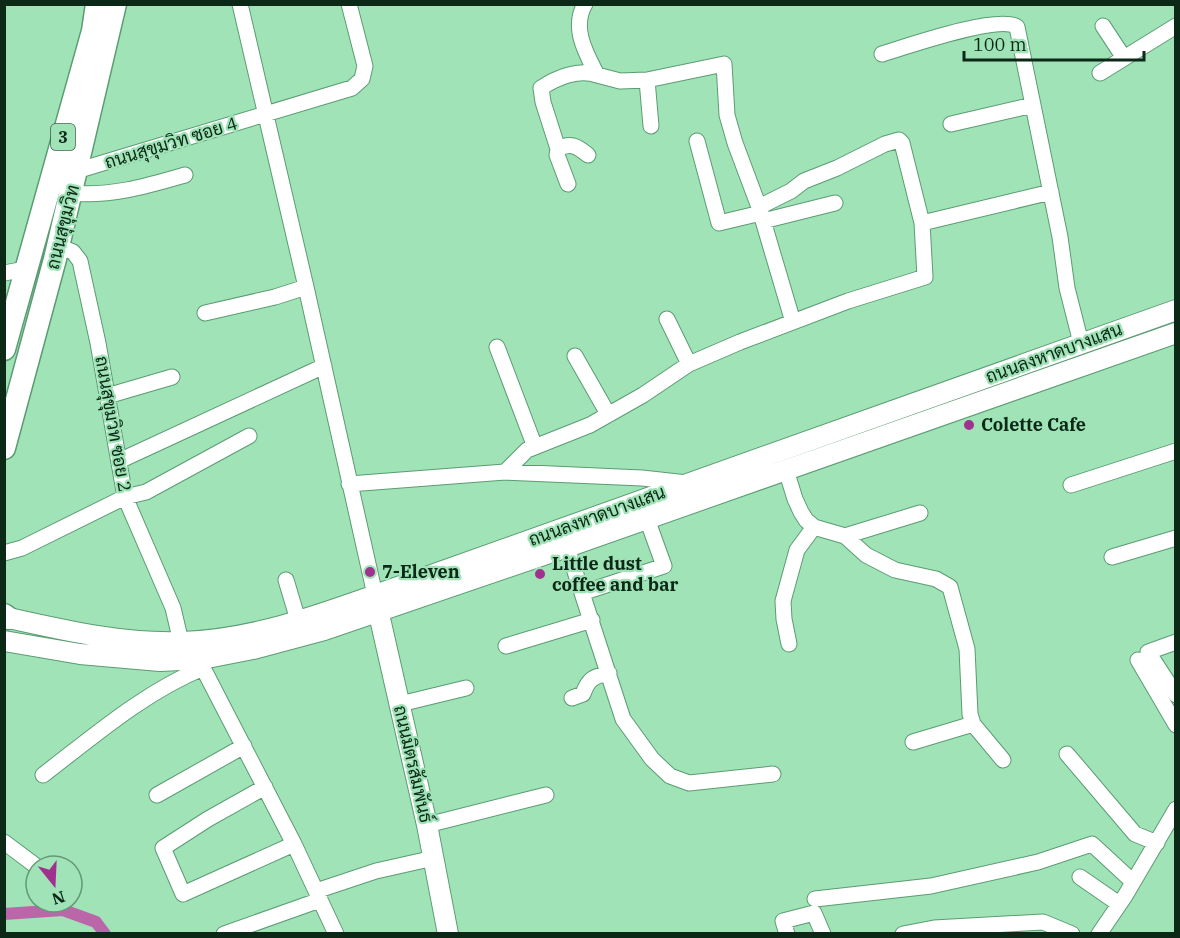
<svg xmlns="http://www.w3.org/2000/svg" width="1180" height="938" font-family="'IBM Plex Serif',Sarabun,serif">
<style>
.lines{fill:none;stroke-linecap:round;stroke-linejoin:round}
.canal{stroke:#bc66aa;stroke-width:12}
.street-casing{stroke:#5b9c73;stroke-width:17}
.secondary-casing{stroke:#5b9c73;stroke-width:22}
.primary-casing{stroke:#5b9c73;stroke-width:25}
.street{stroke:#fff;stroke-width:15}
.secondary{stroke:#fff;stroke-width:20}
.primary{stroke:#fff;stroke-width:22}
.poi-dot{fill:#a1318e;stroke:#9fe3b7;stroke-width:2}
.labels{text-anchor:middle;stroke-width:4.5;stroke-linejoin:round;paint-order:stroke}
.shield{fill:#9fe3b7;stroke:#386047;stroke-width:1.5}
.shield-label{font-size:16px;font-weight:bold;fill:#0c2817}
.street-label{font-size:18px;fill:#0c2817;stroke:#9fe3b7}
.poi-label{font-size:18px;font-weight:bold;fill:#0c2817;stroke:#9fe3b7;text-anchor:start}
</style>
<rect width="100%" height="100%" fill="#9fe3b7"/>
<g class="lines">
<path class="canal" d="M4,914L63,910L96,922L105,934"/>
<g class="street-casing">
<path id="street" d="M240,4L306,287L375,595
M585,4C571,28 586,53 597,75L620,81L647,80L724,64L727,115L735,143L759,207L793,322
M1103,26L1124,58
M882,54C905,47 1000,14 1017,27L1060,237L1067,288L1081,343
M1100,73L1176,26
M647,80L651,126
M951,124L1033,105
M697,141L719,223L761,213
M558,149L543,102L541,88C556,78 579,68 597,75
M76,171L352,88L362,79L365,66L349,4
M568,184L557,155L558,149C570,142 577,146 588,155
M71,193C111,197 147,186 185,175
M763,221L835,203
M922,223L1051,192
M58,246L73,252L80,261L98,343L125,497L173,608L181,642
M4,273L26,269
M205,313L275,297L306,287
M667,319L689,364
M497,347L535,447
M575,356L608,414
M107,396L172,377
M119,461L324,366
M786,470L795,499L801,512L806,520L814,527L845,536L866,555L895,570L936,579L950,587L967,649L970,714L973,724L1003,760
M505,472L527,450L590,425L643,395L689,364L740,342L848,301L925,277L922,223L902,143L899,140L885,144L837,168L804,181L791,191L759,207
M349,484L505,472L642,478L687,483
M1071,485L1176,451
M845,536L920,513
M567,547L623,719L652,759L670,776L689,783L773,774
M4,553L22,548L125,497L146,492L249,436
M1112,557L1176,538
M286,580L298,620
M582,593L664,566L647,519
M1176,642L1148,652L1176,695
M789,644L784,619L783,601L797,550L814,527
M506,646L592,620
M202,659L203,668L294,844L336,934
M1138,660L1176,725
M572,698L583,694C588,679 594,676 609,673
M400,704L466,688
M913,742L973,724
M1067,754L1135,834L1157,843
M43,775C94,736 143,693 203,668
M265,787L208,819L163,848L183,894L294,844
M157,795L244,746
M427,825L546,795
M4,842L36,866
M1080,877L1119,904
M316,891L376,871L434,858
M815,899L931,886L1038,862L1092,844L1132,881
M224,934L320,900
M787,934L783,921L814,913L823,934
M903,934L934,928L1043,922L1072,934
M1099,934L1125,896L1176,809"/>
</g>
<g class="secondary-casing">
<path id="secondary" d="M376,601L427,825L448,934
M4,617C62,630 122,644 181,642C257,640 330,611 401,586L1176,310
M4,641L80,654L160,661L202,659L253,649L324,630L567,547L1176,333"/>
</g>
<g class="primary-casing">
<path id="primary" d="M4,349L93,31L97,4
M4,448L55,259L115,4
M4,615L8,618"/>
</g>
<use href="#street" class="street"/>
<use href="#secondary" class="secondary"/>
<use href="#primary" class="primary"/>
</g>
<g class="poi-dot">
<circle cx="969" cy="425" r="6"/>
<circle cx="370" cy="572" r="6"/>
<circle cx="540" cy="574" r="6"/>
</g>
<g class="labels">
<rect class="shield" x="51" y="124" width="24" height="26" rx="4.5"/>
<g class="shield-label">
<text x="63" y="143">3</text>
</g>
<g class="street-label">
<text transform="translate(171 143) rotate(-17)" y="6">ถนนสุขุมวิท ซอย 4</text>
<text transform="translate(63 227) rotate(-76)" y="6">ถนนสุขุมวิท</text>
<text transform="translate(1054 353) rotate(-20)" y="6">ถนนลงหาดบางแสน</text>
<text transform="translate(113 424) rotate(80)" y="6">ถนนสุขุมวิท ซอย 2</text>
<text transform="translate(597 516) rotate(-20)" y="6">ถนนลงหาดบางแสน</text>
<text transform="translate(413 764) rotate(77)" y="6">ถนนมิตรสัมพันธ์</text>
</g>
<g class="poi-label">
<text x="981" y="431">Colette Cafe</text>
<text x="552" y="570">Little dust<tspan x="552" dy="21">coffee and bar</tspan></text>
<text x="382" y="578">7-Eleven</text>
</g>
</g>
<rect width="1180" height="938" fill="none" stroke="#0c2817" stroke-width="12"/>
<g transform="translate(54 884) rotate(162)"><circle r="28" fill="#9fe3b7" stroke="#649877" stroke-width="1.5"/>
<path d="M0-4.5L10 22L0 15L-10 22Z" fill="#a1318e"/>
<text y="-9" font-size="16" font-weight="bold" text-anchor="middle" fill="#0c2817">N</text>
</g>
<path d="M964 51v9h180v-9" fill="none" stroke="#0c2817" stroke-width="3"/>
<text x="973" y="51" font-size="18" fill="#0c2817" stroke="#9fe3b7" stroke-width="4.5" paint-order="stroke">100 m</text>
</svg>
